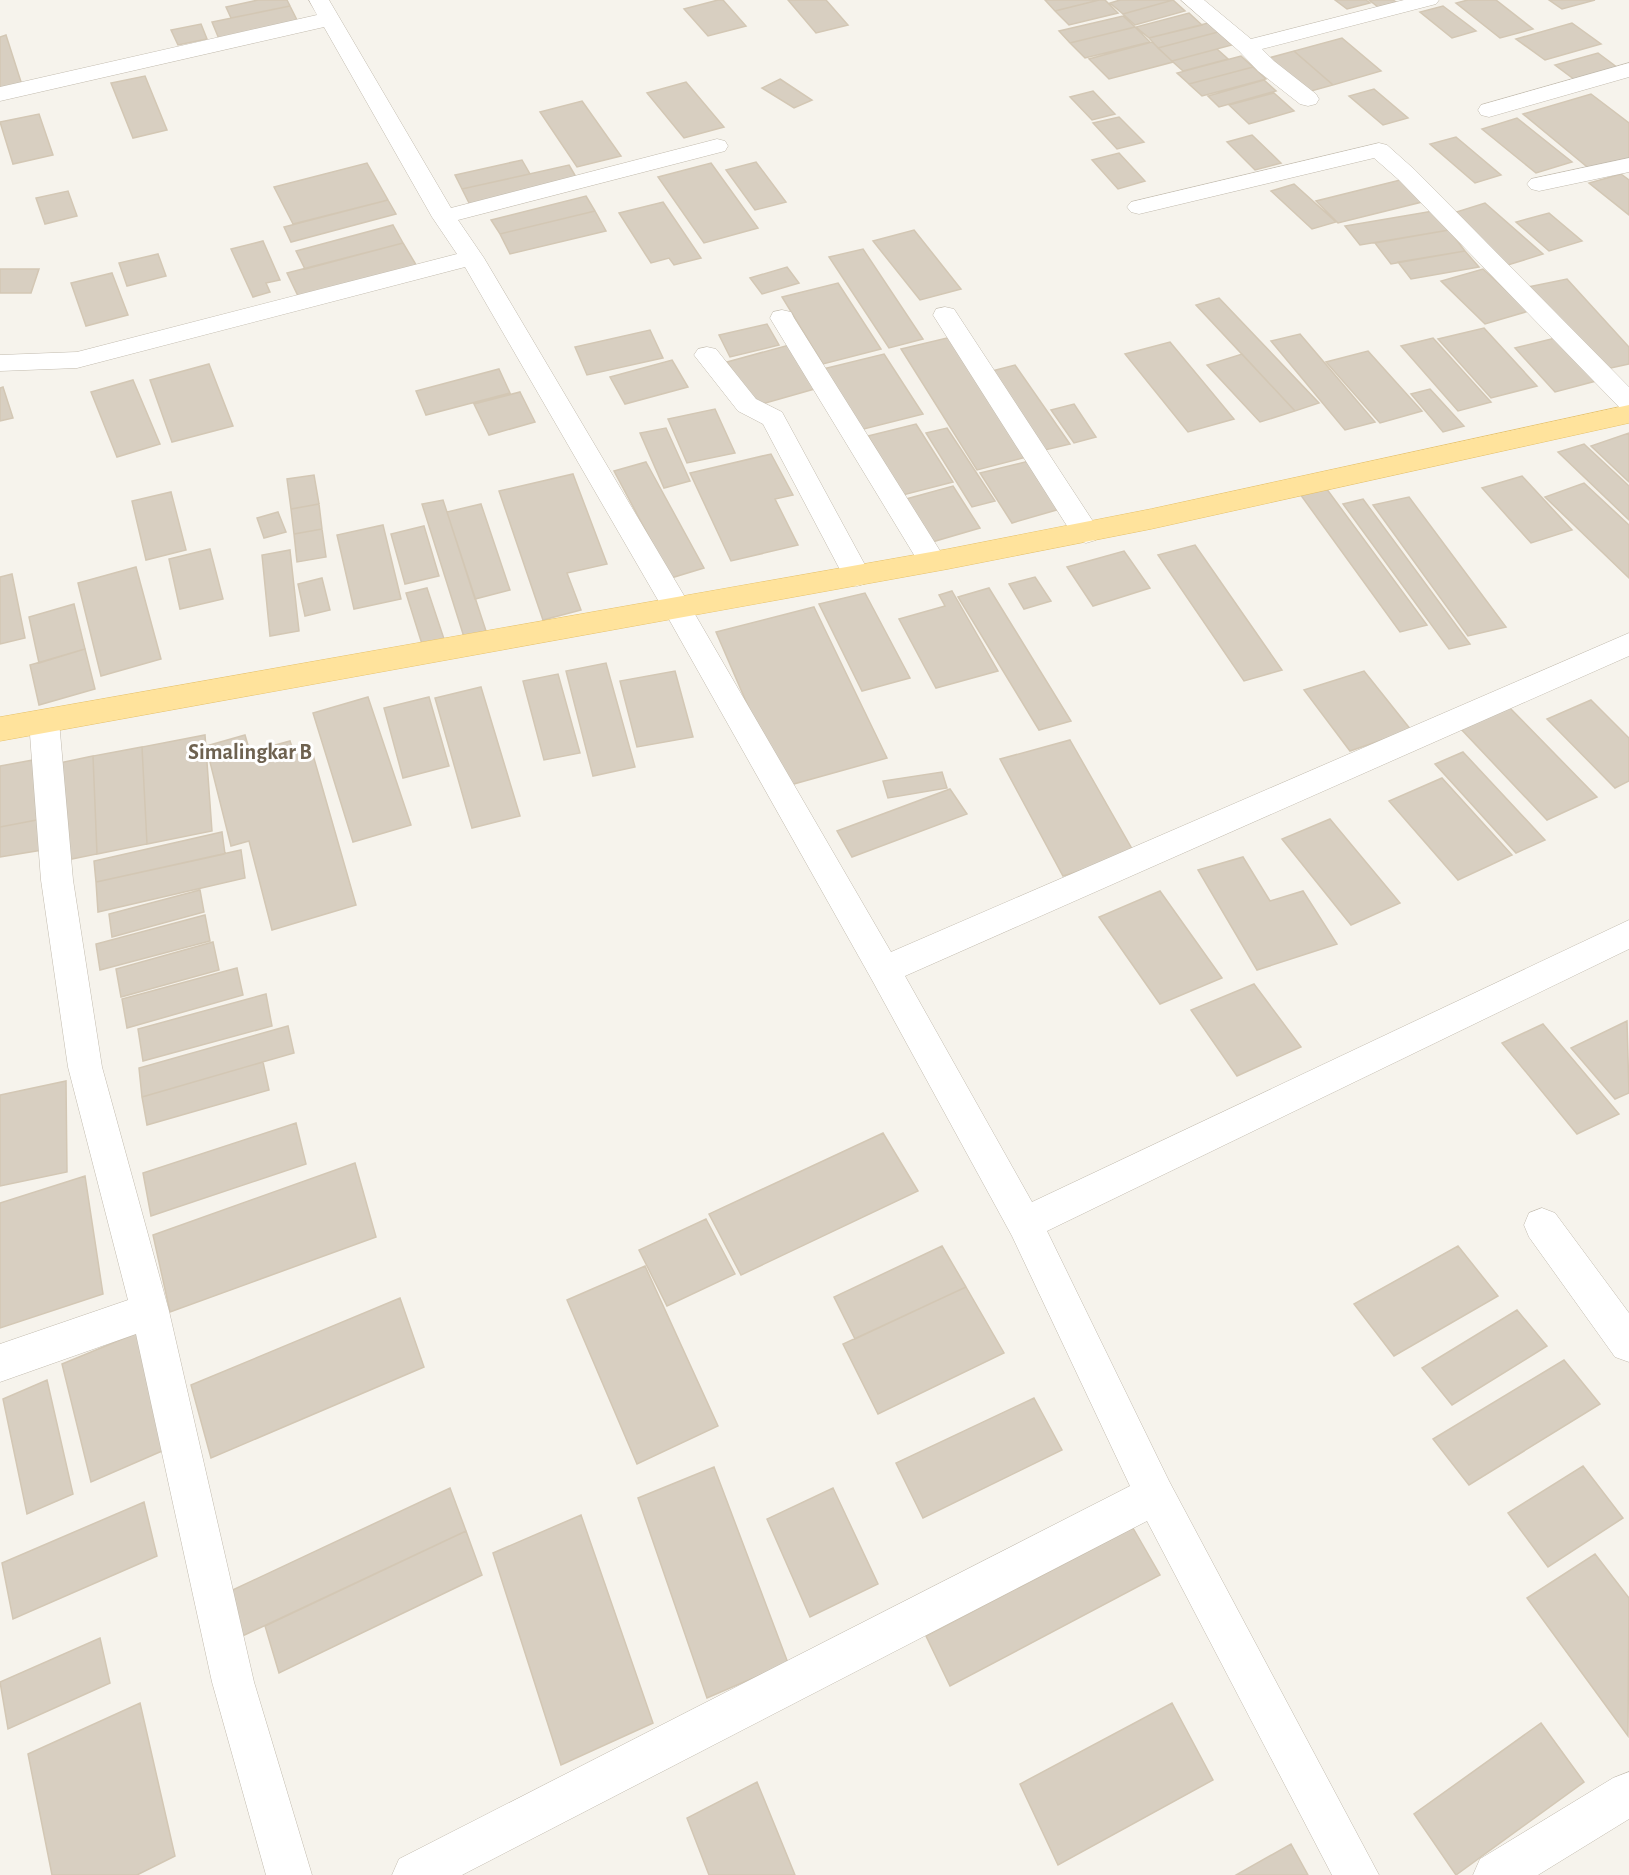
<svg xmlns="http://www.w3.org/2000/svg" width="1629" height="1875" font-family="'Alegreya Sans',sans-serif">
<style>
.building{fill:#d8cfc1;stroke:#d3c7b4;stroke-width:1.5}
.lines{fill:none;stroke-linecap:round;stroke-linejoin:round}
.minor-casing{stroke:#c2bbae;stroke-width:1}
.major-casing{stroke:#e6c16a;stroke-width:1}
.minor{fill:#fff;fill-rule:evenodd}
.major{fill:#ffe39c;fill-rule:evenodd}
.labels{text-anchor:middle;stroke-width:6;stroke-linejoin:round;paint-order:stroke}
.district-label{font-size:22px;font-weight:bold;fill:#6e6250;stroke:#fff}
</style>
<rect width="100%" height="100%" fill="#f6f3ec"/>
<path class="building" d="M258,0H287L290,6L231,18L226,7Z
M718,0H723L746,26L708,36L684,9Z
M788,0H826L848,25L816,33Z
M1045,0H1099L1055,11Z
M1099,0H1105L1118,13L1069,25L1055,11Z
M1120,0H1173L1123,14L1110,3Z
M1173,0L1185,11L1135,25L1123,14Z
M1335,0H1366L1370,3L1347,9Z
M1369,0H1393L1396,2L1378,7Z
M1468,0H1496L1533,29L1500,38L1456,3Z
M1549,0H1595L1562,9Z
M290,6L298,22L219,39L212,22Z
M1443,6L1476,31L1452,38L1420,12Z
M1189,13L1202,25L1149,38L1136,27Z
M1123,16L1135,27L1070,43L1059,31Z
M1208,23L1218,32L1158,48L1149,38Z
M1572,23L1601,44L1545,60L1516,39Z
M201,24L207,39L178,45L171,30Z
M1135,27L1150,42L1085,58L1070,43Z
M1218,32L1232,45L1172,61L1158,48Z
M6,35L22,85L0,90V37Z
M1342,38L1381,71L1333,85L1294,51Z
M1152,42L1173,62L1109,79L1089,59Z
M1217,49L1228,59L1183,71L1172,61Z
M1294,51L1333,85L1304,93L1265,59Z
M1598,53L1622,71L1579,83L1555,65Z
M1241,56L1253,67L1189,84L1177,73Z
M1253,67L1266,79L1202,96L1189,84Z
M145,76L167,130L133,138L111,83Z
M780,79L812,100L794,108L762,88Z
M1264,80L1276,91L1219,107L1208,96Z
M686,82L724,127L684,138L647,93Z
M1374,89L1408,118L1383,125L1349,96Z
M1093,91L1115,114L1092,120L1070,97Z
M1274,93L1294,111L1249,124L1229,105Z
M1591,94L1629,123V160L1592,171L1523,114Z
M582,101L621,156L577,167L540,112Z
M39,114L53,155L13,164L0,122Z
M1119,117L1144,142L1117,149L1093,123Z
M1517,118L1572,162L1536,173L1482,129Z
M1252,135L1281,163L1255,170L1227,142Z
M1456,137L1501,175L1475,183L1430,144Z
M1119,153L1145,181L1118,189L1092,160Z
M522,160L530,174L462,189L455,175Z
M756,162L786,202L755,210L726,170Z
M367,163L388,200L293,224L274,187Z
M711,163L758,228L704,243L658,177Z
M569,165L579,182L471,207L462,189Z
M1621,174L1629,180V215L1589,183Z
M1400,180L1422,202L1338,223L1316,201Z
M1294,184L1336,222L1312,229L1271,191Z
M68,191L77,216L45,224L36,198Z
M586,196L595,211L500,234L491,220Z
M388,200L396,214L291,242L284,227Z
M663,202L701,258L674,265L669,258L651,263L619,213Z
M1485,203L1543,254L1508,265L1450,214Z
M595,211L606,231L510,254L500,234Z
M1433,211L1449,230L1360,245L1345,226Z
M1549,213L1582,241L1549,251L1516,222Z
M393,225L403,243L305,269L296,251Z
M914,230L961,289L920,300L873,241Z
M1449,230L1465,251L1391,264L1375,243Z
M263,241L280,280L266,283L270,292L253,297L231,249Z
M403,243L418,268L300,300L287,273Z
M863,249L923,339L889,348L829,257Z
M1465,251L1479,267L1411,279L1398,262Z
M158,254L166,276L127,286L119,263Z
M787,267L799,283L762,294L750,278Z
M0,269H39L31,293H0Z
M1483,269L1529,311L1485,324L1441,281Z
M112,273L128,315L86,326L71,283Z
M1567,279L1629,347V364L1602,370L1528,287Z
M838,283L881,349L823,364L782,297Z
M1219,298L1319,403L1295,411L1196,305Z
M767,324L779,345L730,357L719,335Z
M1484,328L1537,386L1491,398L1438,339Z
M650,330L663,358L587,375L575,347Z
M1300,334L1375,422L1345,430L1271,341Z
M951,337L1030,456L977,470L901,349Z
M1433,338L1491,402L1458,411L1401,346Z
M1555,338L1596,381L1555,392L1515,348Z
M1170,342L1234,419L1188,432L1125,354Z
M789,345L818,388L755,406L727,362Z
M1368,351L1422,411L1380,423L1326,362Z
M884,354L923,414L860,430L823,369Z
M1242,354L1295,411L1260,422L1207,365Z
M672,360L688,387L625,404L610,377Z
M209,364L233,426L172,442L150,380Z
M1015,365L1070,444L1045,450L992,371Z
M499,369L510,393L426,415L416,391Z
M133,380L160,444L117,457L91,392Z
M3,387L13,418L0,421V388Z
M1430,389L1464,426L1443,432L1411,394Z
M520,392L535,422L489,435L474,404Z
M1074,404L1096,437L1074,443L1051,410Z
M715,409L735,453L687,463L668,419Z
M916,424L953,482L903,495L868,436Z
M666,428L690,481L664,488L640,433Z
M947,428L995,501L972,507L926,433Z
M1629,433V482L1591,446Z
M1584,444L1629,486V520L1558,452Z
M771,454L793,495L775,499L798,545L731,561L690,473Z
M1029,461L1060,509L1012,523L980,473Z
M646,462L704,568L671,578L614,471Z
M573,474L607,564L567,573L581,610L543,620L499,491Z
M314,475L319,504L291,509L287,479Z
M1522,476L1572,530L1531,543L1482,488Z
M1584,483L1629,525V578L1545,497Z
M953,486L980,528L932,542L906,499Z
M1326,488L1427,625L1400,632L1300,494Z
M171,492L186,550L146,560L132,501Z
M1409,497L1506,627L1468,636L1373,505Z
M1363,499L1470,644L1449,649L1343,504Z
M443,500L486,631L464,637L422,504Z
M319,504L322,529L294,534L291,509Z
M481,504L510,590L475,599L447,512Z
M278,512L286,532L264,538L257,518Z
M383,525L401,599L354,609L337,535Z
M424,526L439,576L405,584L391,534Z
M322,529L326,557L297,562L294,534Z
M1195,545L1282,670L1244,681L1158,555Z
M210,549L223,599L180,609L169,559Z
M290,550L299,631L270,636L262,555Z
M1124,551L1150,588L1093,606L1067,567Z
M136,567L161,659L101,676L78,583Z
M12,574L25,638L0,644V577Z
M1035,577L1051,601L1024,609L1009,584Z
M322,578L330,610L305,616L298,584Z
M427,588L444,639L422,644L406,593Z
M989,588L1071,721L1039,730L958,597Z
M952,591L998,671L936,688L899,619L945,606L939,595Z
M865,593L910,678L862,691L819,604Z
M74,604L85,649L39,663L29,617Z
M814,607L887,758L783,787L716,632Z
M85,649L95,689L39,705L30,665Z
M606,663L635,767L593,776L566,671Z
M675,671L693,737L637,747L620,681Z
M1364,671L1411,730L1350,751L1304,690Z
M558,674L580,753L544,760L523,681Z
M481,687L520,816L472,828L435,698Z
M368,697L411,825L353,842L313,713Z
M429,697L449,766L403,778L384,708Z
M1591,700L1629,738V781L1615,788L1547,719Z
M1508,706L1597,797L1547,820L1459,727Z
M205,735L212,831L147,844L142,747Z
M245,735L250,752L290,741L294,753L311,748L356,905L272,930L249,841L231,846L206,746Z
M1070,740L1135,854L1063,876L1000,759Z
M142,747L147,844L97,854L93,756Z
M1463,752L1545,840L1516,853L1435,764Z
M93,756L97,854L62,861L59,763Z
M44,758L42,819L0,827V766Z
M942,772L947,788L888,798L883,781Z
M1442,778L1512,855L1458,880L1389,801Z
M950,789L967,814L852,857L837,831Z
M42,819V850L0,857V827Z
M1330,819L1400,903L1351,925L1282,839Z
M222,832L225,854L96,882L94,861Z
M241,850L245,878L98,912L96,882Z
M1243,857L1270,901L1303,891L1337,944L1257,970L1198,870Z
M200,890L204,912L112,937L109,914Z
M1160,891L1222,978L1160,1004L1099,917Z
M205,915L210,941L100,970L96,944Z
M213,942L219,970L121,997L116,969Z
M237,968L243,995L127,1028L122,999Z
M1254,984L1301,1047L1237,1076L1191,1010Z
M266,994L272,1026L143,1061L138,1029Z
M1627,1021L1629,1093L1615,1099L1571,1048Z
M1543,1024L1619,1114L1577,1134L1502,1043Z
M288,1026L294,1053L142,1097L139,1068Z
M263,1062L269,1090L147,1125L142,1097Z
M66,1081L67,1172L0,1186V1095Z
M296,1123L306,1164L151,1216L143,1173Z
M883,1133L918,1191L741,1275L709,1214Z
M355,1163L376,1237L170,1312L153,1235Z
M85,1176L103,1294L0,1328V1203Z
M706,1219L735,1274L667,1306L639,1250Z
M942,1246L966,1287L855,1339L834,1297Z
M1458,1246L1498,1296L1394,1356L1354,1304Z
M645,1266L718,1426L637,1464L567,1300Z
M966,1287L1004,1353L878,1414L843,1344Z
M400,1298L424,1367L211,1458L191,1385Z
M1517,1310L1547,1346L1452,1405L1422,1368Z
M137,1333L169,1448L91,1482L62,1364Z
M1564,1360L1600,1404L1469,1485L1433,1439Z
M47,1380L73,1494L27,1514L3,1399Z
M1034,1398L1062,1450L923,1518L896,1463Z
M1583,1466L1623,1518L1548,1567L1508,1513Z
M714,1467L788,1663L707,1698L638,1498Z
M450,1488L466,1531L234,1640L222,1595Z
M833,1488L878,1584L810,1617L767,1519Z
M144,1502L157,1556L13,1619L2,1563Z
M581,1515L653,1723L561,1765L493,1553Z
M1133,1528L1160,1575L950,1686L926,1636Z
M466,1531L482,1575L279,1673L265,1626Z
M1595,1554L1629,1598L1628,1736L1527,1598Z
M100,1638L110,1683L8,1729L0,1682Z
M140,1703L175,1856L137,1875H52L28,1754Z
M1172,1703L1213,1780L1058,1865L1020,1784Z
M1541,1723L1584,1782L1456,1875L1414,1814Z
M757,1782L795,1875H709L687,1818Z
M1291,1844L1308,1875H1236Z"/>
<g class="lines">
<g class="minor-casing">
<path id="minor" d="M309,0H329L451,208L717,139L725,141L728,146L725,151L458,220L484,258L689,604L891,952L1629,633V656L905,976L1032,1202L1629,920V949L1047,1231L1169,1481L1379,1875H1332L1147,1521L462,1875H392L399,1859L1130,1486L1012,1236L872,980L666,614L465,267L77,368L0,371V355L77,352L457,254L432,217L324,27L0,101V87L317,15Z
M1181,0H1204L1251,39L1404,0H1439L1436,4L1262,49L1274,61L1316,94L1319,99L1316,104L1308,106L1300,104L1258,71L1239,51Z
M1629,63V77L1489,117L1481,115L1478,110L1481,105Z
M1379,143L1387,145L1415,170L1629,387V411L1620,408L1399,180L1374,158L1139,214L1131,212L1127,207L1131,202Z
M1629,158V172L1539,191L1531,189L1527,184L1531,179Z
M945,307L954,309L1096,526L1100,533L1096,540L1086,543L1076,540L933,315L936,309Z
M782,310L791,312L794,318L942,554L946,561L942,568L932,571L922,568L770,318L773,312Z
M707,347L716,349L756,399L782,412L871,576L867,583L857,586L847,583L763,424L738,411L694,355L698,349Z
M44,710L55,713L59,721L73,880L102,1067L169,1311L254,1682L312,1875H266L212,1682L136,1334L0,1382V1344L128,1300L68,1067L41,880L29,721L33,713Z
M1542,1208L1555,1213L1629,1313V1362L1615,1357L1529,1237L1524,1225L1529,1213Z
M1629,1772V1819L1538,1875H1473L1480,1859L1613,1778Z"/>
</g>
<g class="major-casing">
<path id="major" d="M1629,405V423L1151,529L948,569L0,741V717L948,549L1151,509Z"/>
</g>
<use href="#minor" class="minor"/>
<use href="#major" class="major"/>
</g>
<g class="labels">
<g class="district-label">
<text x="250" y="759">Simalingkar B</text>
</g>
</g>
</svg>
